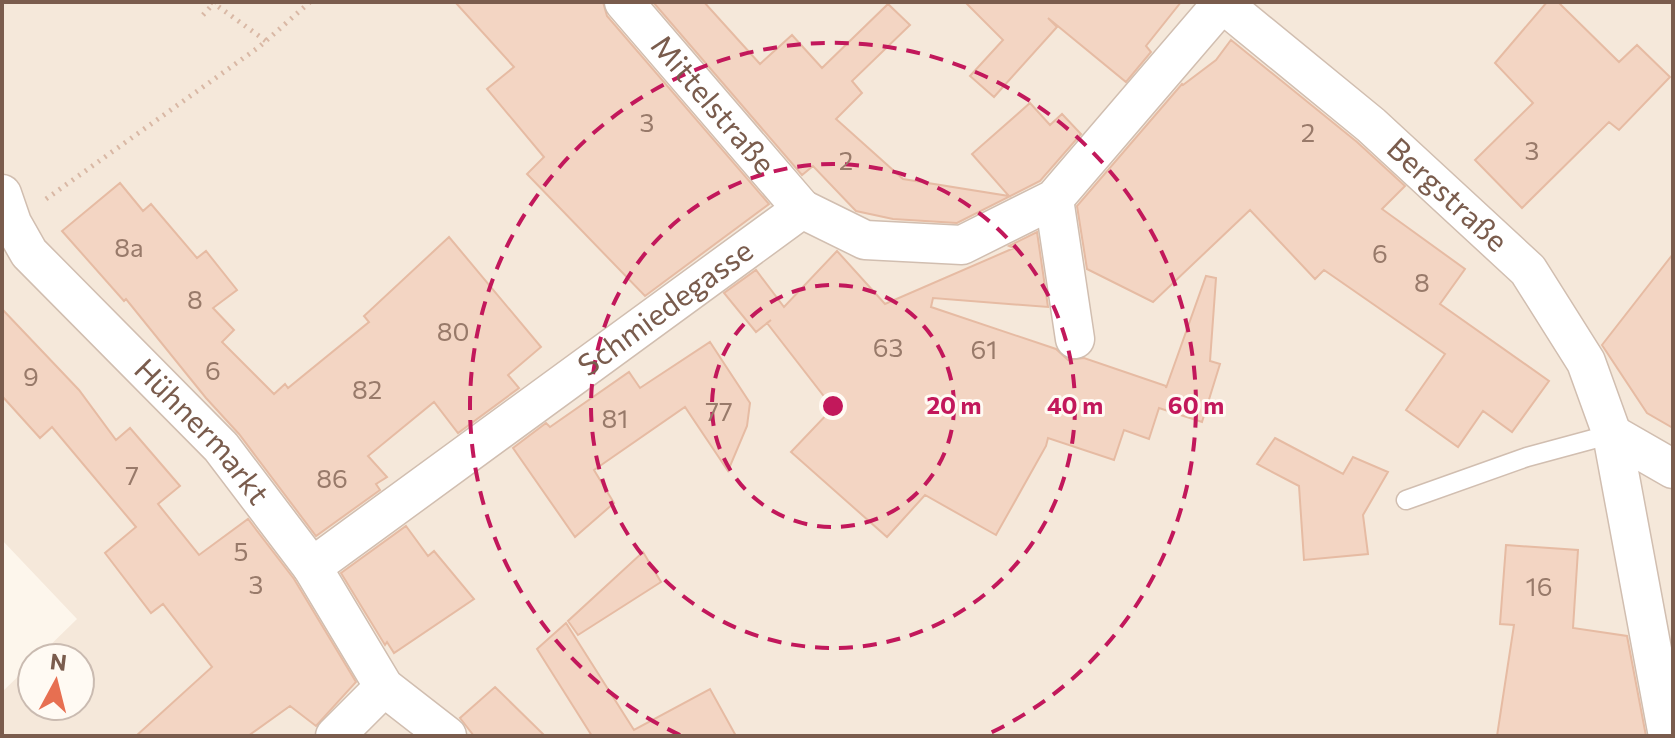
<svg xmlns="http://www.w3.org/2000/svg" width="1675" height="738" font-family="Commissioner,sans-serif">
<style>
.residential{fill:#f5e8da}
.building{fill:#f3d5c3;stroke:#e6bba3;stroke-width:2}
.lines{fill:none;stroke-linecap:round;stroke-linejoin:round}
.lane-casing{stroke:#d1beb0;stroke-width:21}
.street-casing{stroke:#d1beb0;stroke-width:41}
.path{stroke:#d9b8a5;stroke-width:5;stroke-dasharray:2 6;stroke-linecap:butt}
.lane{stroke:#fff;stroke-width:18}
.street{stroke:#fff;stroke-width:38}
.ring{fill:none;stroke:#c2185b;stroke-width:4;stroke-dasharray:14 10}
.labels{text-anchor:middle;stroke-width:6;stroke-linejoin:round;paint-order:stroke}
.number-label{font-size:26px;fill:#987a6a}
.street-label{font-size:30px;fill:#7a5c4d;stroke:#fffaf3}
.centre{fill:#c2185b;stroke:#fffaf3;stroke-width:4}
.ring-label{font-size:24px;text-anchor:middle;font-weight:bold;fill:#c2185b;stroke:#fffaf3;stroke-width:6;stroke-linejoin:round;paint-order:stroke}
</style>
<rect width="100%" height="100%" fill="#fdf6ec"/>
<path class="residential" d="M2,2H1673V736H2V692L32,663V706H80V658H37L77,619L2,540Z"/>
<path class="building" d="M455,2H603L607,16L769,204L645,296L527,174L544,157L487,89L514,67Z
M653,2H704L760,64L792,35L822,68L888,4L910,25L852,81L862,93L836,119L903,179L1009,196L972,154L1030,103L1050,125L1062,114L1081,134L1040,181L957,223L893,219L856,211L813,166L802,175Z
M965,2H1181L1146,46L1151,52L1126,82L1048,18L1057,27L994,97L970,76L1003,40Z
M1547,2H1558L1619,62L1637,45L1670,77L1619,130L1609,122L1522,208L1475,160L1533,103L1495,63Z
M1231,40L1357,142L1405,186L1382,209L1465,269L1440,304L1549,381L1512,432L1483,411L1458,447L1406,410L1445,354L1324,270L1315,279L1250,210L1153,302L1087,269L1077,206L1182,84L1183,85L1216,60Z
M120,183L143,211L151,204L197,258L206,251L237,290L213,308L234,330L222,342L274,394L285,384L288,388L369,322L364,316L449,237L541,347L508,375L519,388L458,433L434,402L368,456L387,477L376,484L380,490L316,536L239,434L206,398L126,299L124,301L62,231Z
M1037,232L1048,307L933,298L931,307L1056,349L1068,360L1084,358L1166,386V388L1206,276L1216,278L1210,361L1220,364L1202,422L1159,408L1149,439L1124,430L1114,460L1048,438L1046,446L996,535L925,495L887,537L791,452L833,408L767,323L771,320L756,332L724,293L756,270L784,307L837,251L885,304L1014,248L1009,246Z
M1673,254V428L1647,413L1602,345Z
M2,309L79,390L116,440L130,428L180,486L158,504L199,555L248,519L294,579L356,682L316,726L290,706L248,736H136L212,667L163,604L151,613L105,553L136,527L52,427L40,438L2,396Z
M710,342L750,403L747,426L728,471L685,407L594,470L614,503L575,537L513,448L546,423L550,427L629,372L640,388Z
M1275,438L1343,474L1353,457L1388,472L1363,515L1368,554L1304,560L1299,486L1257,464Z
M406,526L428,556L434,551L474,599L394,653L387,642L385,645L341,573Z
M1506,545L1578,550L1573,628L1627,636L1646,736H1497L1514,625L1500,624Z
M643,552L661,582L578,635L568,621Z
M566,623L634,730L710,689L736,736H592L537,649Z
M495,687L545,736H474L460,718Z"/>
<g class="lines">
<g class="lane-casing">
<path id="lane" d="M1406,500L1527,457L1612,434"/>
</g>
<g class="street-casing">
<g id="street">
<path id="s1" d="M624,2L802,209"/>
<path id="s2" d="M1222,3L1371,125L1528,270L1586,362L1612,434L1668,736"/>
<path id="s3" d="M2,194L12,223L29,253L221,447L312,567L384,687L447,736"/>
<path d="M1054,199L1075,339"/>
<path d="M1612,434L1673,469"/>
<path id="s4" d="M312,567L802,209L865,240L962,245L1054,199L1223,2"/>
<path d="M335,736L384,687"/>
</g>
</g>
<path class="path" d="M212,2L266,41
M203,15L214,3
M46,199L259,47L310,2"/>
<use href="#lane" class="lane"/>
<use href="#street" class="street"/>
</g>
<g class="ring">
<circle cx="833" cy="406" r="121"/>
<circle cx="833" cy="406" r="242"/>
<path d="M680 735A363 363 0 1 1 986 735"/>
</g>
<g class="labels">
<g class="number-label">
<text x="647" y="132">3</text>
<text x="1308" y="142">2</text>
<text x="1532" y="160">3</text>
<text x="846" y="170">2</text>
<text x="129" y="257">8a</text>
<text x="1380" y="263">6</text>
<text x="1422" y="292">8</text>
<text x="195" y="309">8</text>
<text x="453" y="341">80</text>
<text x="888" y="357">63</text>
<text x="984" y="359">61</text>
<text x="213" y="380">6</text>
<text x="31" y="386">9</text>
<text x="367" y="399">82</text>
<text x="719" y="421">77</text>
<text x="615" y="428">81</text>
<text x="132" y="485">7</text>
<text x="332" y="488">86</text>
<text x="241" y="561">5</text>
<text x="256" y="594">3</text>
<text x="1539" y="596">16</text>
</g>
<g class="street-label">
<text dy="10" stroke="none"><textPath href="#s1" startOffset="136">Mittelstraße</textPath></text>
<text dy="10" stroke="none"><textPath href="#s2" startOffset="296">Bergstraße</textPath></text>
<text dy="10" stroke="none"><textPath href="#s4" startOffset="438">Schmiedegasse</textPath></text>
<text dy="10" stroke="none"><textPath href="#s3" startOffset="314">Hühnermarkt</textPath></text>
</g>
</g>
<circle cx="833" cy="406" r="12" class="centre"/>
<g class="ring-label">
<text x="954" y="414">20 m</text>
<text x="1075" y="414">40 m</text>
<text x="1196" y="414">60 m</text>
</g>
<rect width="1675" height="738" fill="none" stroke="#7a5c4d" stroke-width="8"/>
<g transform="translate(56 682) rotate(7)"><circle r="38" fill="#fffaf3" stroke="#cabbb1" stroke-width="2"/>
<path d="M0-6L14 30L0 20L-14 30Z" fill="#e76f51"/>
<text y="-12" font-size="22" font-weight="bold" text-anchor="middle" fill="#7a5c4d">N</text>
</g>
</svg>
